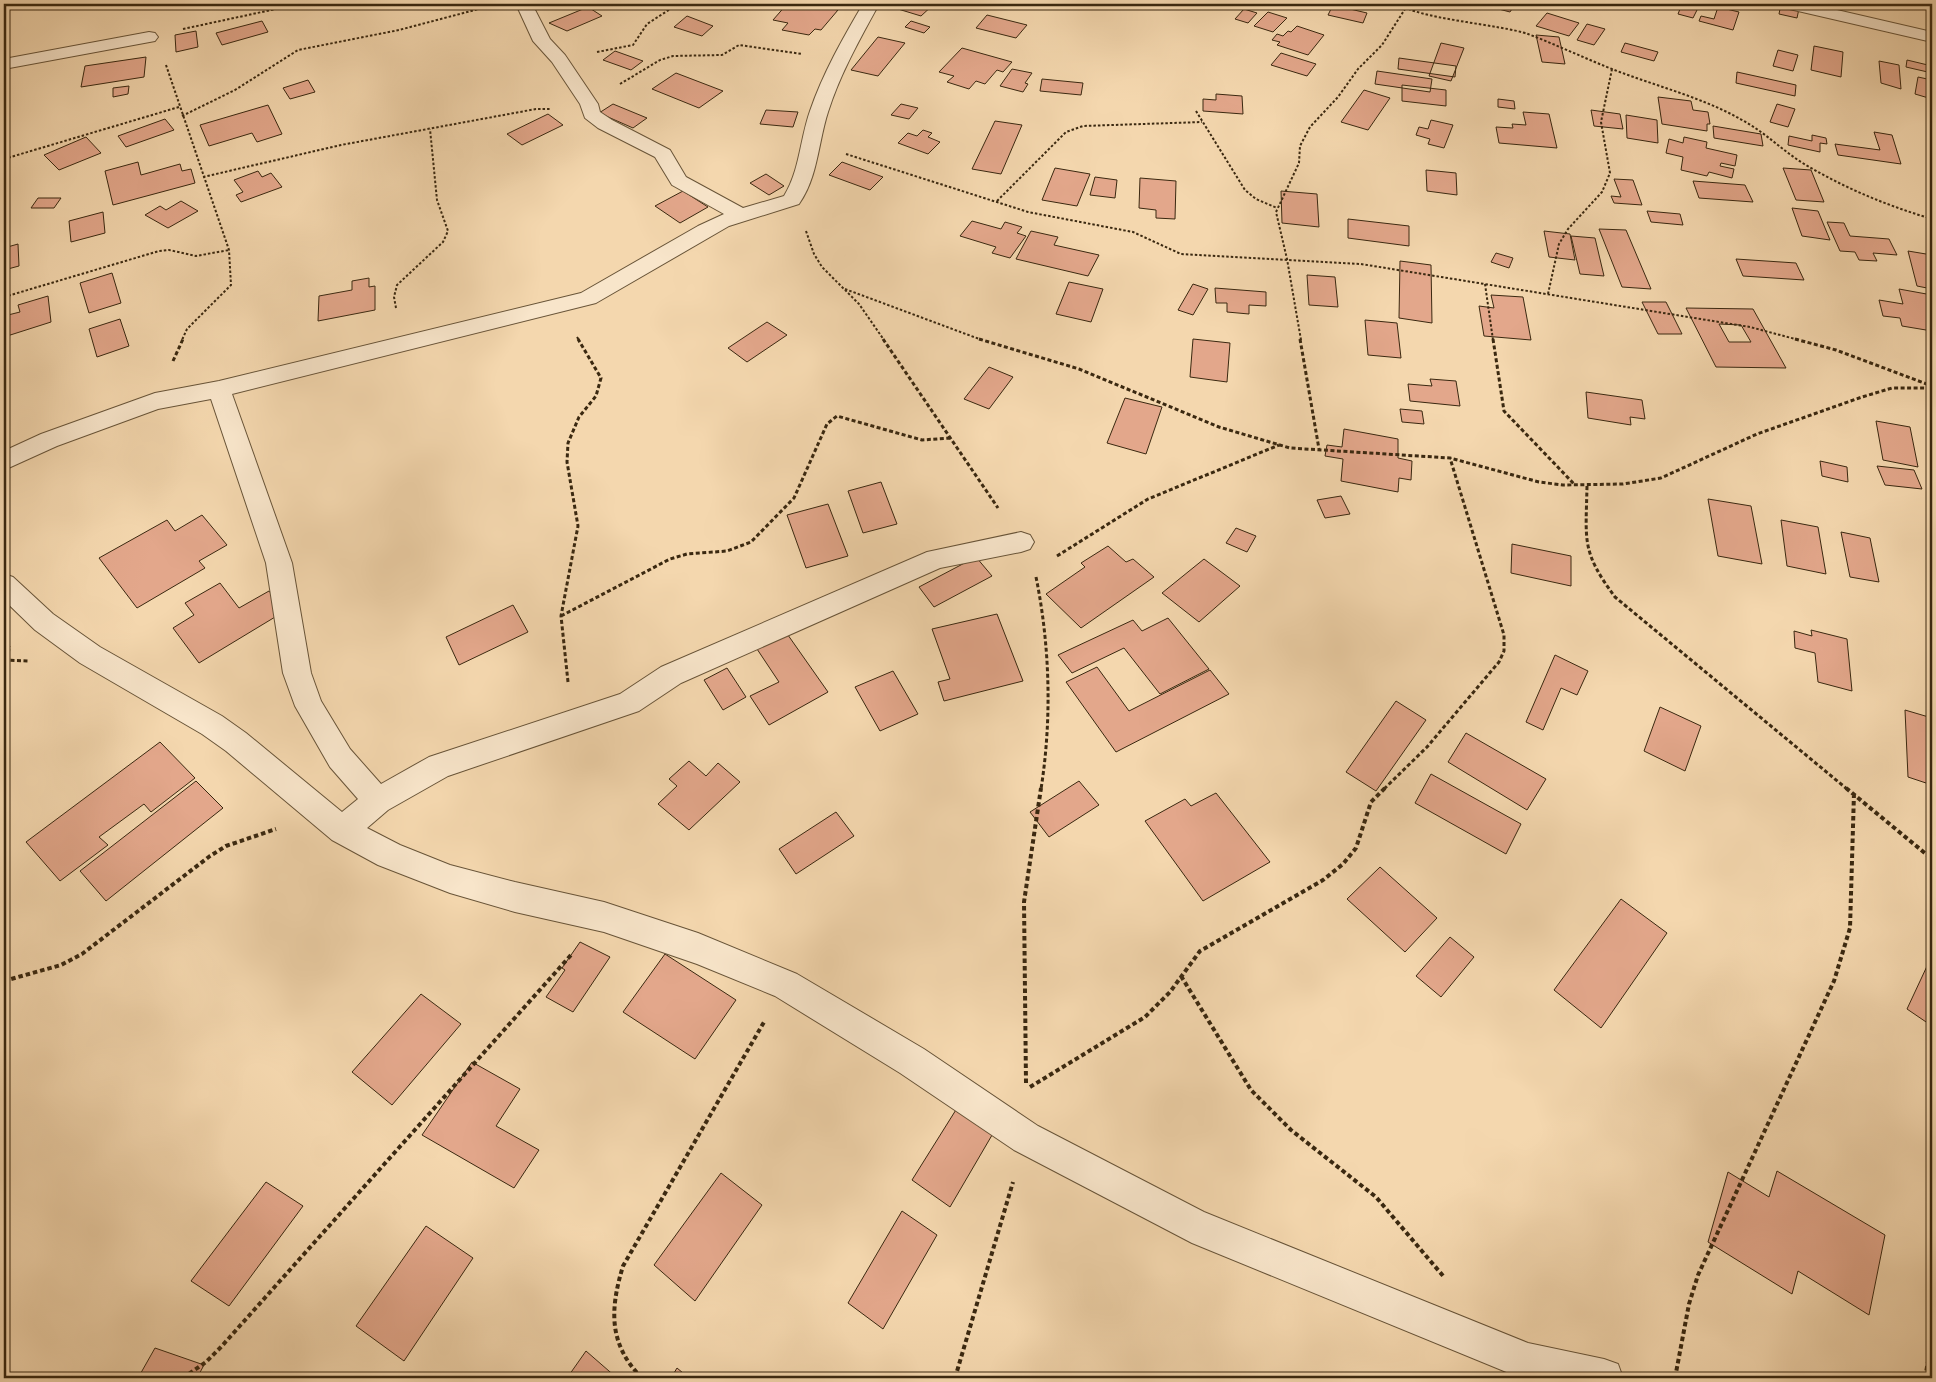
<svg xmlns="http://www.w3.org/2000/svg" width="1936" height="1382" font-family="'IM FELL DW Pica',serif">
<style>
.building{fill:#e3a78b;stroke:#3a2810;fill-rule:evenodd}
.lines{fill:none;stroke-linecap:round;stroke-linejoin:round}
.street-casing{stroke:#685438;stroke-width:2}
.path-far2{stroke:#3a2810;stroke-width:2;stroke-dasharray:2.5 2;stroke-linecap:butt}
.path-far1{stroke:#3a2810;stroke-width:3;stroke-dasharray:4 2.5;stroke-linecap:butt}
.path{stroke:#3a2810;stroke-width:4;stroke-dasharray:4.5 3;stroke-linecap:butt}
.street{fill:#f8e5ca;fill-rule:evenodd}
</style>
<rect width="100%" height="100%" fill="#f4d7ae"/>
<filter id="stains"><feTurbulence type="fractalNoise" baseFrequency=".004" numOctaves="4"/><feColorMatrix values="0 0 0 0 .2 0 0 0 0 .09 0 0 0 0 .02 0 0 0 .5 -.17"/></filter>
<radialGradient id="worn" r=".72"><stop offset=".6" stop-color="#630" stop-opacity="0"/><stop offset="1" stop-color="#630" stop-opacity=".3"/></radialGradient>
<path class="building" d="M787,4H818L816,6L838,10L821,30L815,29L809,35L782,30L788,23L773,20Z
M904,4H934L921,16L898,9Z
M1240,4H1259L1258,9L1239,7Z
M1493,4H1515L1510,12L1491,7Z
M1682,4H1700L1693,18L1678,14Z
M1781,4H1800L1797,18L1779,14Z
M1333,5L1367,13L1363,23L1328,15Z
M588,7L602,16L567,31L549,23Z
M1718,7L1739,12L1733,30L1699,21L1701,16L1714,19Z
M1244,9L1257,13L1248,23L1235,19Z
M1268,12L1287,18L1273,32L1254,26Z
M1547,13L1579,23L1569,36L1536,26Z
M987,15L1027,25L1016,38L976,28Z
M687,16L713,26L702,36L674,27Z
M262,21L268,32L222,45L216,33Z
M911,21L930,27L924,33L905,27Z
M1587,24L1605,29L1594,45L1577,40Z
M1297,26L1324,35L1308,55L1277,45L1280,42L1272,40L1277,34L1283,36L1288,31L1291,32Z
M196,31L198,47L176,52L175,35Z
M1536,35L1559,37L1565,64L1542,62Z
M878,37L905,43L878,76L851,70Z
M1441,43L1464,48L1451,81L1429,76Z
M1625,43L1658,52L1654,61L1621,52Z
M1814,46L1843,52L1841,77L1811,70Z
M962,48L1012,62L1003,72L997,70L985,84L976,81L969,89L947,82L954,76L939,72Z
M1778,50L1798,55L1793,71L1773,66Z
M615,51L643,61L631,70L603,60Z
M1281,53L1316,64L1307,76L1271,65Z
M146,57L144,77L81,87L85,66Z
M1399,58L1456,66L1455,77L1398,69Z
M1907,60L1932,66V73L1906,67Z
M1879,61L1899,65L1901,89L1881,83Z
M1012,69L1032,73L1025,83L1028,84L1023,92L1000,86Z
M1377,71L1432,79L1430,92L1375,84Z
M1737,72L1796,85L1795,96L1736,83Z
M676,73L723,91L699,108L652,89Z
M1918,77L1932,80V99L1915,94Z
M1042,79L1083,83L1081,95L1040,91Z
M308,80L315,92L290,99L283,88Z
M1402,85L1446,90V106L1402,101Z
M129,86L128,94L113,97V88Z
M1364,90L1390,98L1368,130L1341,122Z
M1216,94L1242,96L1243,114L1203,111V99L1216,100Z
M1658,97L1691,101L1693,110L1708,112L1710,124H1707V131L1662,124Z
M1498,99L1514,101L1515,109L1498,107Z
M613,104L647,118L633,128L599,113Z
M901,104L918,108L909,119L891,115Z
M1777,104L1795,109L1788,127L1770,122Z
M268,105L282,134L257,142L252,133L209,146L200,125Z
M766,110L798,112L793,127L760,124Z
M1591,110L1620,114L1623,129L1594,126Z
M1523,112L1549,114L1557,148L1499,143L1496,127L1513,128L1512,124L1526,125Z
M548,114L563,125L522,145L507,134Z
M1626,115L1657,120L1658,143L1627,138Z
M165,119L174,130L126,147L118,136Z
M1431,120L1453,125L1444,148L1428,144L1430,139L1416,135L1419,127L1428,129Z
M995,121L1022,125L1001,174L972,169Z
M1713,126L1761,134L1763,146L1714,138Z
M923,130L932,133L928,137L940,142L928,154L898,143L908,133L917,136Z
M1874,132L1892,135L1901,164L1838,155L1835,144L1880,150Z
M1812,135L1826,138L1827,144L1820,143V152L1788,145L1789,136L1812,141Z
M86,137L101,153L59,170L44,155Z
M1684,137L1707,142L1706,148L1737,155L1735,166L1721,163L1720,166L1734,169L1732,178L1709,172L1707,176L1681,170L1683,157L1666,153L1669,139L1683,143Z
M138,162L141,175L180,164L182,171L191,169L195,183L113,205L105,171Z
M842,162L883,177L870,190L829,175Z
M1055,168L1090,174L1077,206L1042,200Z
M1783,168L1811,170L1824,202L1796,200Z
M1426,170L1456,173L1457,195L1427,191Z
M258,171L262,177L271,173L282,187L241,202L236,195L243,192L234,180Z
M766,174L784,186L769,195L750,183Z
M1095,177L1117,180L1115,198L1090,195Z
M1140,178L1176,181L1175,219L1156,218V210L1139,208Z
M1614,179L1633,180L1642,205L1614,203L1611,196L1621,197Z
M1693,181L1745,185L1753,202L1699,198Z
M683,191L708,207L680,223L655,206Z
M1281,191L1317,194L1319,227L1282,223Z
M38,198H61L54,208H31Z
M181,201L198,211L168,228L145,215L160,206L166,210Z
M1792,208L1818,211L1830,240L1802,236Z
M1647,211L1680,214L1683,225L1651,222Z
M103,212L105,233L71,242L69,221Z
M1348,219L1409,226V246L1348,238Z
M972,221L1001,229L1005,222L1022,227L1017,233L1026,236L1010,258L992,253L996,247L960,236Z
M1827,222L1844,223L1850,236L1889,239L1897,255L1873,253L1877,261L1859,260L1855,252L1840,251Z
M1599,229L1626,230L1651,289L1622,287Z
M1031,231L1058,237L1054,245L1099,255L1088,276L1016,259Z
M1544,231L1570,234L1575,260L1549,257Z
M1571,236L1595,238L1604,276L1580,274Z
M18,244L19,266L4,270V248Z
M1908,251L1932,255V289L1917,286Z
M1496,253L1513,258L1509,268L1491,262Z
M1736,259L1796,263L1804,280L1743,276Z
M1400,261L1431,265L1432,323L1399,318Z
M112,273L121,303L89,313L80,283Z
M1307,275L1335,277L1338,307L1309,305Z
M369,278V287L375,286V310L318,321L319,296L352,290V281Z
M1069,282L1103,289L1091,322L1056,314Z
M1193,284L1208,289L1193,315L1178,310Z
M1215,288L1266,292V306L1249,305V314L1227,312V303H1216Z
M1899,289L1932,295V331L1902,326L1900,318L1883,316L1879,300L1903,304Z
M1491,295L1523,297L1531,340L1484,336L1479,306L1494,308Z
M48,296L51,322L4,337V316L20,312L18,305Z
M1642,302H1666L1682,334H1658Z
M1686,308L1753,309L1786,368L1716,367ZM1719,324L1741,325L1751,342H1729Z
M120,319L129,346L97,357L89,329Z
M1365,320L1397,323L1401,358L1368,355Z
M767,322L787,335L747,362L728,348Z
M1193,339L1230,343L1227,382L1190,377Z
M989,367L1013,377L989,409L964,399Z
M1430,379L1456,381L1460,406L1410,401L1408,384L1432,386Z
M1586,392L1642,400L1645,419L1630,417L1631,425L1588,418Z
M1125,398L1162,407L1146,454L1107,443Z
M1400,409L1422,411L1424,424L1402,422Z
M1876,421L1910,427L1918,467L1883,460Z
M1344,429L1398,439V458L1412,461L1411,480L1399,478L1398,492L1341,481L1343,459L1325,456L1327,445L1342,447Z
M1820,461L1847,467L1848,482L1822,476Z
M1877,466L1914,470L1922,489L1885,485Z
M881,482L897,524L863,533L848,491Z
M1341,496L1350,514L1325,518L1317,500Z
M1708,499L1751,506L1762,564L1718,556Z
M828,504L848,556L806,568L787,515Z
M202,515L227,545L199,561L205,568L137,608L99,558L167,520L175,531Z
M1781,520L1818,527L1826,574L1787,566Z
M1236,528L1256,536L1247,552L1226,543Z
M1841,532L1870,538L1879,582L1850,577Z
M1512,544L1571,556V586L1511,573Z
M1108,546L1126,562L1133,559L1154,577L1081,628L1046,594L1085,567L1081,563Z
M976,557L992,576L934,607L919,587Z
M1204,559L1240,586L1199,622L1162,593Z
M220,583L239,608L269,591L285,611L199,663L173,628L194,615L185,603Z
M513,605L528,632L459,665L446,637Z
M997,614L1023,681L944,701L938,682L950,679L932,629Z
M1168,618L1209,669L1160,694L1124,648L1072,673L1058,655L1133,620L1142,631Z
M783,628L828,692L769,725L750,696L779,682L753,643Z
M1811,630L1847,639L1852,691L1818,682L1815,653L1795,648L1794,631L1812,636Z
M1555,655L1588,671L1577,695L1561,688L1543,730L1526,722Z
M1097,667L1129,711L1210,670L1229,694L1116,752L1066,682Z
M727,668L746,697L723,710L704,680Z
M893,671L918,714L880,731L855,687Z
M1396,701L1426,720L1376,791L1346,772Z
M1660,707L1701,726L1685,771L1644,751Z
M1905,710L1932,718V785L1908,777Z
M1466,733L1546,779L1527,810L1448,762Z
M160,742L195,778L151,812L144,804L99,837L108,845L60,881L26,842Z
M689,761L706,776L718,763L740,782L689,830L658,804L677,786L669,779Z
M1431,774L1521,824L1506,854L1415,803Z
M196,781L223,808L106,901L80,871Z
M1079,781L1099,805L1049,837L1030,812Z
M1216,793L1270,862L1203,901L1145,821L1185,799L1191,806Z
M836,812L854,836L796,874L779,849Z
M1380,867L1437,918L1405,952L1347,899Z
M1621,899L1667,933L1601,1028L1554,990Z
M1450,937L1474,957L1441,997L1416,976Z
M580,942L610,957L573,1012L546,997L565,970L562,968Z
M665,954L736,1000L695,1059L623,1012Z
M1928,964L1932,966V1026L1907,1009Z
M421,994L461,1024L392,1105L352,1072Z
M472,1062L520,1089L496,1126L539,1150L514,1188L422,1135Z
M959,1105L995,1130L950,1207L912,1180Z
M1777,1171L1885,1235L1869,1315L1798,1271L1792,1294L1708,1242L1728,1172L1769,1197Z
M721,1173L762,1205L695,1301L654,1265Z
M266,1182L303,1206L229,1306L191,1281Z
M902,1211L937,1235L883,1329L848,1303Z
M426,1226L473,1258L404,1361L356,1326Z
M155,1348L204,1365L197,1378H138Z
M586,1351L617,1378H567Z
M677,1368L689,1378H671Z"/>
<g class="lines">
<g class="street-casing">
<path id="street" d="M516,4H532L550,39L565,55L598,104L600,112L612,120L670,150L686,177L743,208L784,196C800,170 800,139 810,111C823,73 843,38 863,4H879C860,39 840,74 828,112C818,143 818,177 799,204L729,226L596,303L232,394L292,563L311,673L321,701L350,749L381,784L429,757L620,694L661,667L927,552L1021,532L1030,535L1034,542L1030,549L1021,552L940,568L681,683L639,711L448,776L388,810L367,828L400,845L450,865L515,882L604,902L698,933L797,974L924,1049L1038,1126L1204,1212L1528,1343L1604,1359L1618,1364L1623,1378H1521L1192,1243L1014,1150L900,1073L775,996L697,964L604,932L515,912L450,893L378,865L332,840L226,751L202,734L80,663L35,630L4,600V574L13,577L53,614L100,647L222,716L246,733L342,812L358,799L330,767L295,706L283,673L266,563L211,399L158,409L57,446L4,470V451L41,434L155,393L219,381L581,293L698,226L724,214L672,185L655,157L598,128L585,118L580,104L552,62L533,41Z
M1783,4H1811L1932,32V42L1785,8Z
M149,32L155,33L158,37L155,41L4,69V59Z"/>
</g>
<path class="path-far2" d="M1401,4C1412,18 1503,25 1528,34C1557,45 1584,58 1612,69C1655,86 1702,97 1742,120C1763,131 1781,149 1801,162C1842,187 1885,205 1932,219
M183,29L299,4
M597,52L633,45L647,24L678,4
M166,65L229,250L231,285L187,329L182,340
M620,84L660,60L673,56L722,55L739,45L802,54
M1196,111L1245,190L1256,199L1277,208
M182,116L235,90L298,50L399,30L490,6
M846,154L1028,212L1133,232L1181,254L1361,264L1750,327L1799,340
M4,159L179,107
M203,177L341,145L536,109H550
M997,201L1066,132L1083,126L1202,122
M806,231L814,254L822,267L859,304L884,340
M1485,284L1493,340
M845,289L982,340
M1548,294L1559,244L1568,229L1602,192L1610,173L1601,122L1612,69
M4,297L159,251L169,250L196,256L229,250
M396,308L394,297L397,285L443,242L448,231L437,200L430,129
M577,337L579,340
M1301,340L1287,259L1276,212L1299,163L1300,146L1310,127L1338,97L1358,69L1382,45L1405,9"/>
<path class="path-far1" d="M883,339L998,508
M979,339L1079,369L1219,427L1290,448L1450,458L1539,482L1563,485L1623,484L1661,478L1757,434L1862,397L1892,388H1932
M1300,339L1319,449
M1493,339L1504,411L1575,485
M1795,339L1836,350L1932,386
M173,361L183,339
M1587,486C1586,541 1581,551 1615,597L1847,789
M1057,556L1148,499L1279,445
M1036,577C1050,646 1052,719 1041,789
M561,616L670,559L687,554L727,551L751,542L794,498L827,424L837,416L922,440L950,438
M4,660L28,661
M568,682L561,616L578,526L567,462L568,443L579,417L596,396L601,378L578,339
M4,705L9,646
M1384,789L1427,747L1499,662L1504,651V635L1450,458"/>
<path class="path" d="M1846,788L1932,859
M1181,976L1251,1090L1291,1130L1376,1197L1444,1277
M4,981L61,965L82,954L210,856L226,846L276,829
M1026,1083L1024,902L1041,788
M1030,1087L1145,1017L1170,992L1200,951L1323,880L1343,864L1356,848L1371,802L1385,788
M183,1378L206,1362L221,1347L571,955
M642,1378C608,1344 610,1309 623,1266L764,1022
M955,1378L1013,1182
M1675,1378L1689,1304L1698,1275L1834,981L1850,928L1854,793
M1925,1378L1932,1340"/>
<use href="#street" class="street"/>
</g>
<rect width="1936" height="1382" fill="none" stroke="#f4d7ae" stroke-width="20"/>
<rect x="5" y="5" width="1926" height="1372" fill="none" stroke="#3a2810" stroke-width="2.5"/>
<rect x="10" y="10" width="1916" height="1362" fill="none" stroke="#3a2810"/>
<rect width="100%" height="100%" filter="url(#stains)"/>
<rect width="100%" height="100%" fill="url(#worn)"/>
</svg>
